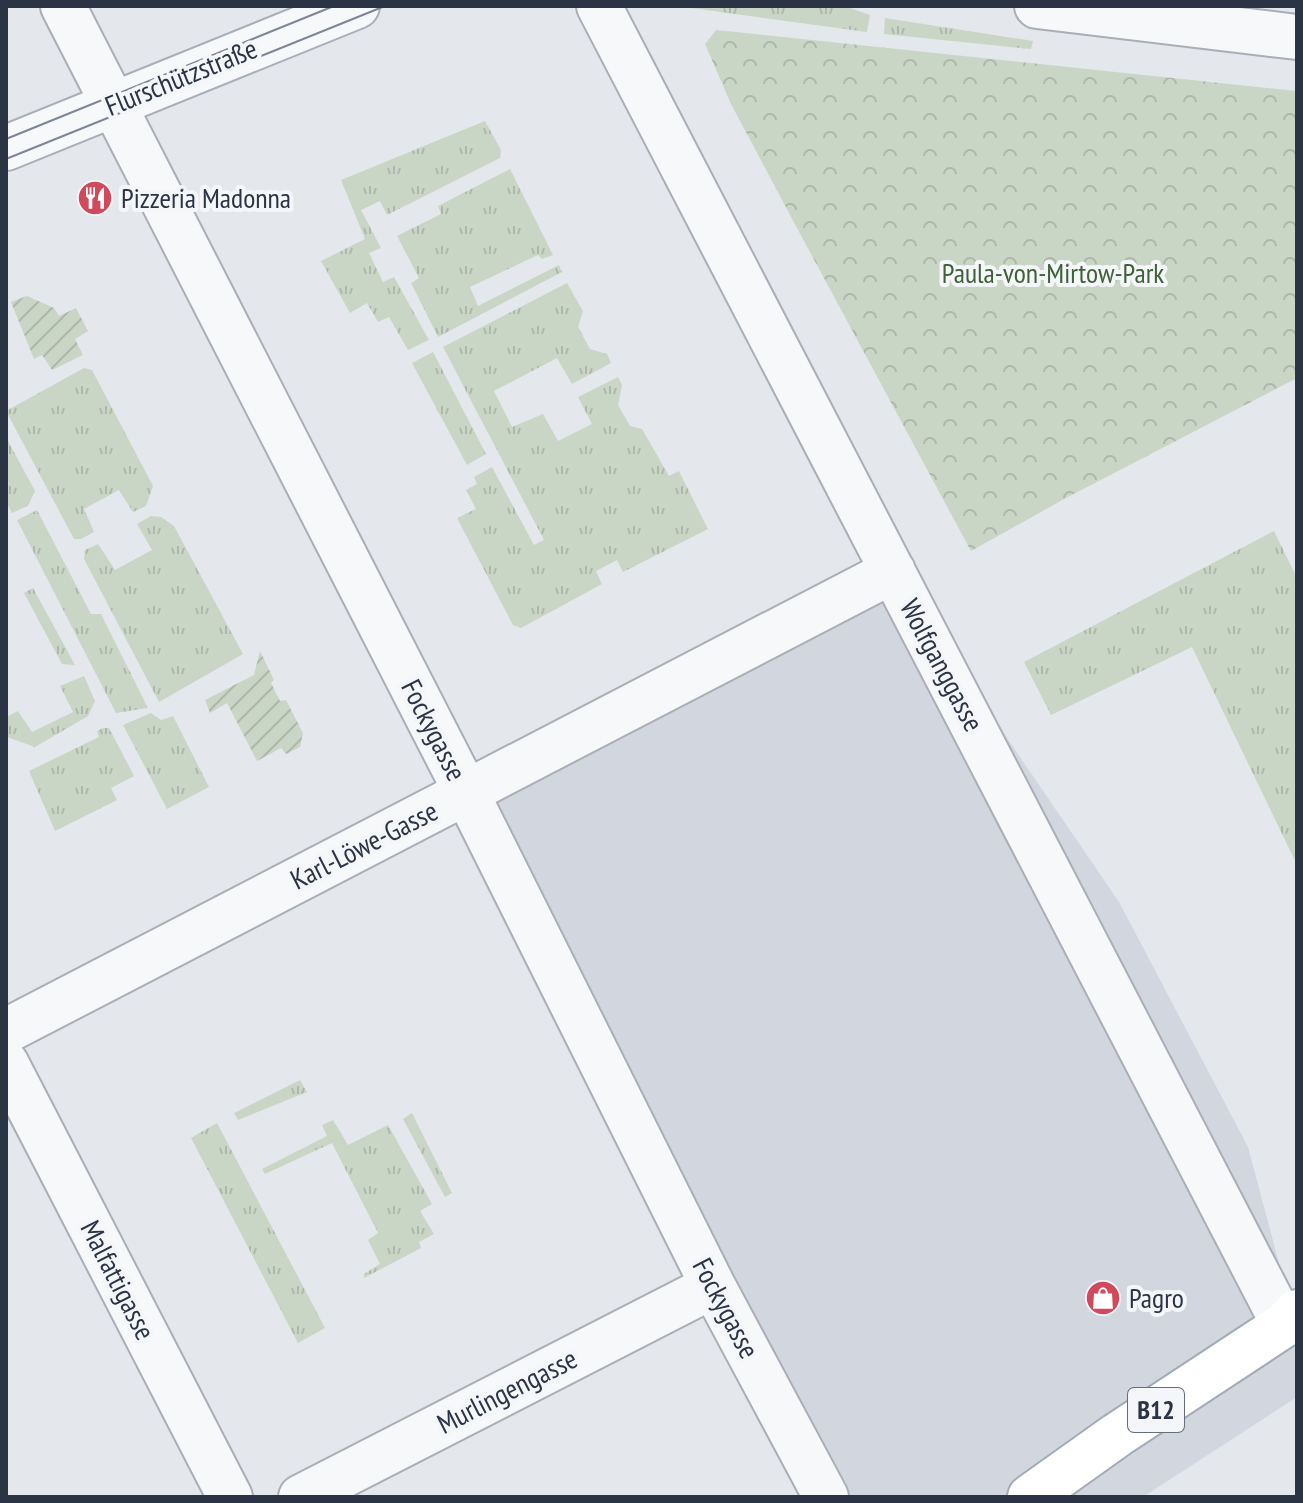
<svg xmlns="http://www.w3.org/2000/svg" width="1303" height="1503" font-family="'PT Sans Narrow',sans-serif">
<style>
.built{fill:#d2d6de}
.grass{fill:url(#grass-tufts)}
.forest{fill:url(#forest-crowns)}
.garden{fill:url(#garden-furrows)}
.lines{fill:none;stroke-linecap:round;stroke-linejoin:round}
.minor-casing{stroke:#a9aeb7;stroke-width:48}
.tertiary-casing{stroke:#a9aeb7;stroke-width:48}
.primary-casing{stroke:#a3abb8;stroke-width:48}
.minor{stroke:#f7f8fa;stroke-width:44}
.tertiary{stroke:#f7f8fa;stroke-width:44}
.primary{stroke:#fff;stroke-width:44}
.tram{stroke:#7d8696;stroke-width:2}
.labels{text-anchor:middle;stroke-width:8;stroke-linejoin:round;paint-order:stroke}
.shield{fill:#f4f6f9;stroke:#676e7b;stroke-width:2}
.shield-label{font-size:26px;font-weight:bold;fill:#2b3445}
.street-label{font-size:28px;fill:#2b3445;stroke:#f4f6f9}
.poi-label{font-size:28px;fill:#2b3445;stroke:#f4f6f9;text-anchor:start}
.park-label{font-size:28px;fill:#3f6138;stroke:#f4f6f9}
</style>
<defs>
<pattern id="grass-tufts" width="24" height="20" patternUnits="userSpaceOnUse" patternTransform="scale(2)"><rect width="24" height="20" fill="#c9d6c5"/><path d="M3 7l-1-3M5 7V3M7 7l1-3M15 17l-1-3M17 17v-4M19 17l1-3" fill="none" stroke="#adb8ab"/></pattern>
<pattern id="forest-crowns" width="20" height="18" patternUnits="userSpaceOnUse" patternTransform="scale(2)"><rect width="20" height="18" fill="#c9d6c5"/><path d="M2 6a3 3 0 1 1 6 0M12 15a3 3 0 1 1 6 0" fill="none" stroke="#adb8ab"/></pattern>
<pattern id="garden-furrows" width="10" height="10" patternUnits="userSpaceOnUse" patternTransform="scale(2)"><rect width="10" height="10" fill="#c9d6c5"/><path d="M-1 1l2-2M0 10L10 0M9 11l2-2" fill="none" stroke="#adb8ab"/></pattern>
</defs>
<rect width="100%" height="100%" fill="#e4e7ec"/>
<path class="built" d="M893,571L1119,902L1248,1147L1297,1331V1397L1143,1497H817L466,792Z"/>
<path class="grass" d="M677,6H844L870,15L867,32Z
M885,18L1033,41L1031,49L884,34Z
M485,121L501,150L500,158L387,215L380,201L361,210L381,248L369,253L383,282L394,277L429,340L408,350L389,317L378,322L367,303L350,313L321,261L365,239L341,180Z
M510,169L553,255L542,259L538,255L470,287L478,306L559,265L562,272L438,337L411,283L419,278L397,236L441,214L438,206Z
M567,283L583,311L578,327L590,349L607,354L611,363L572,384L557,358L494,391L512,427L543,414L558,441L592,424L578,397L618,377L622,385L618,405L630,426L642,429L669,476L679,471L708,529L623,572L617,560L596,571L602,584L521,628L513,625L457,518L476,509L466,490L477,484L474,477L492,467L534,545L544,540L443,347Z
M433,352L486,454L467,465L412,363Z
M84,368L92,370L153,486L146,506L133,512L119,490L84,509L94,532L81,539H74L6,411Z
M8,441L35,491L28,506L12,513L6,502V485L9,483L6,477Z
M37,510L91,614H101L148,708L116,713L17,520Z
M151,516L161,517L174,526L243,654L159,702L84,559L85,550L98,544L115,570L152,550L137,524Z
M1274,531L1297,578V865L1192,647L1051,715L1024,662Z
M33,588L75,665L62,664L24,593Z
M84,676L95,701L88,716L35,747L7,737L6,717L18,711L32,732L73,712L60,686Z
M151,713L161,720L173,716L209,787L167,809L123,725Z
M103,728H109L134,776L111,788L117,800L55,831L29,771L99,737L97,731Z
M300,1080L307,1092L238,1120L234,1113Z
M412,1113L452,1193L445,1197L403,1119Z
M333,1120L348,1145L388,1125L432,1204L420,1211L434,1234L419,1242L421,1248L364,1278V1274L380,1264L368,1240L378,1233L332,1143L265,1174L262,1169L327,1136L322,1125Z
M217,1123L325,1328L298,1343L191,1138Z"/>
<path class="forest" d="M716,30L1297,91V378L1066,498L971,551L790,215L731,104L705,44Z"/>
<path class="garden" d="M27,296L54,308L59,316L76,308L88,331L75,339L83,355L52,370L42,355L34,359L11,302Z
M260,651L274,680L271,683L280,701L286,700L303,733L300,747L286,754L281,748L257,761L227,703L210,713L205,700L254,675Z"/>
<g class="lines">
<g class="minor-casing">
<path id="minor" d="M63,6L466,792L713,1286L826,1497
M599,6L1284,1325
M1037,6L1297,37
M6,1031L893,571
M6,1063L230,1497
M301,1497L713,1286"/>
</g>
<g class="tertiary-casing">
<path id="tertiary" d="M6,148L357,6"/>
</g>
<g class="primary-casing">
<path id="primary" d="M1030,1497L1117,1435L1284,1325L1297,1312"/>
</g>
<use href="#minor" class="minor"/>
<use href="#tertiary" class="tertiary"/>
<use href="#primary" class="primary"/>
<path class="tram" d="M6,139L334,6
M6,159L385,6"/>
</g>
<defs>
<g id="restaurant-disc" transform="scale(1.8)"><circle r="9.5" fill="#d1495b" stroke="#f4f6f9"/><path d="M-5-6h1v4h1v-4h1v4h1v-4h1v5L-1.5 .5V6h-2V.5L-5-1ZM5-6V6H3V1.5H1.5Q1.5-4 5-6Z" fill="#fff"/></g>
<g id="shop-disc" transform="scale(1.8)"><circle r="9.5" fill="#d1495b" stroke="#f4f6f9"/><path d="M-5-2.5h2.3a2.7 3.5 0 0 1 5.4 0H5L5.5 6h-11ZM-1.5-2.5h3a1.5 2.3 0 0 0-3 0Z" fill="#fff"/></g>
</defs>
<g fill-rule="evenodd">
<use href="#restaurant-disc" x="95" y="198"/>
<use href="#shop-disc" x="1103" y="1298"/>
</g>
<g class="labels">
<rect class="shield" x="1128" y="1388" width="56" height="44" rx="6"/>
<g class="shield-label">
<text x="1156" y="1419">B12</text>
</g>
<g class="street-label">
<text transform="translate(181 77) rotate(-22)" y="10">Flurschützstraße</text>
<text transform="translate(942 665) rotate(62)" y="10">Wolfganggasse</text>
<text transform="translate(434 730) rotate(63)" y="10">Fockygasse</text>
<text transform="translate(364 845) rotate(-27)" y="10">Karl-Löwe-Gasse</text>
<text transform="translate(118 1280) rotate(63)" y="10">Malfattigasse</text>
<text transform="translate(726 1308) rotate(62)" y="10">Fockygasse</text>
<text transform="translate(507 1391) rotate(-27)" y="10">Murlingengasse</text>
</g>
<g class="poi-label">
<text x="121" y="208">Pizzeria Madonna</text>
<text x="1129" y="1308">Pagro</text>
</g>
<g class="park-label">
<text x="1053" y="283">Paula-von-Mirtow-Park</text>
</g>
</g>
<rect width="1303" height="1503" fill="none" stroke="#2b3445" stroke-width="16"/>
</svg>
